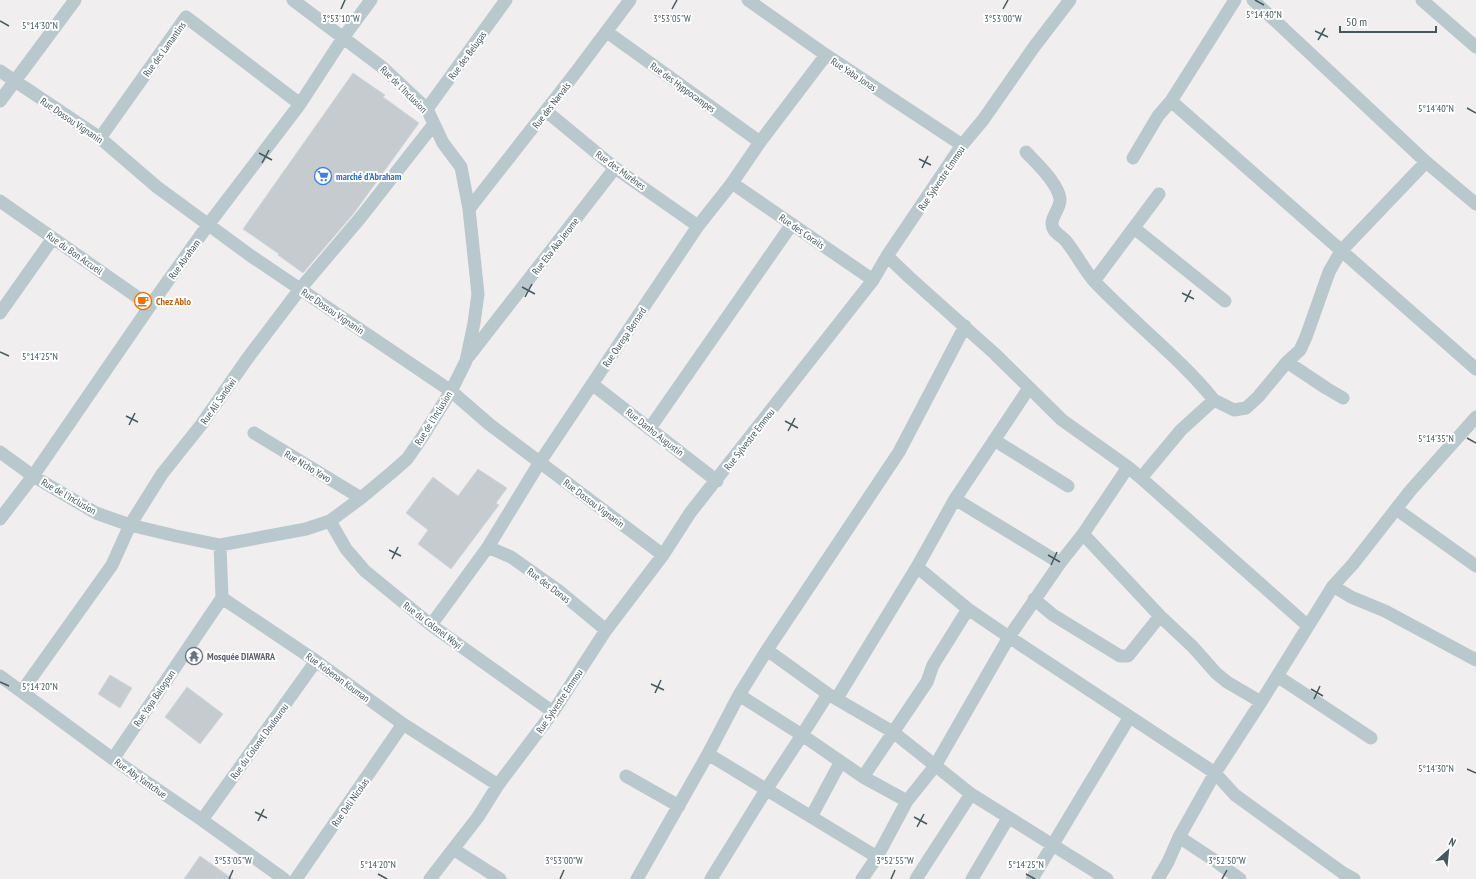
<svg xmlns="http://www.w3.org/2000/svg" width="1476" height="879" font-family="'PT Sans Narrow',sans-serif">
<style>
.building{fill:#c5cbcf;stroke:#d2d7db}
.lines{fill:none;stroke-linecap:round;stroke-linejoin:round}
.minor{stroke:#b9c8cd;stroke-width:13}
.ticks{fill:none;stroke:#45585e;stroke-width:1.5}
.labels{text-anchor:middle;stroke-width:4;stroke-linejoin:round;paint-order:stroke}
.street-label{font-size:10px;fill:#45585e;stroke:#fff}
.shop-label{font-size:10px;font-weight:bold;fill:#366cbe;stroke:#fff;text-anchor:start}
.food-label{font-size:10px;font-weight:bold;fill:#c56008;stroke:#fff;text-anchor:start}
.worship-label{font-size:10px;font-weight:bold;fill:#5b616d;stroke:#fff;text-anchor:start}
.ticks-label{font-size:10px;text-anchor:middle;fill:#45585e;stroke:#fff;stroke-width:4;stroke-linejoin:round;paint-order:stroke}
</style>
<rect width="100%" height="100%" fill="#f1eeef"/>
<path class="building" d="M353,73L385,95L383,97L419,123L354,213L303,273L278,255L279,254L243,229Z
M478,469L507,488L496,503L499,505L451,569L418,544L428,530L406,513L433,477L458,496Z
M110,675L132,688L120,708L98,694Z
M187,687L223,714L200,744L165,717Z
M200,856L233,879H184Z"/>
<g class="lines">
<path class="minor" d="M748,0L826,55L962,145
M1253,0L1426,162L1476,204
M1422,0L1476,47
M607,32L760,142
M0,71L100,138L157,187L251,256L451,391L489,424L663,555
M0,101L75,0
M1171,101L1476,369
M427,109L506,0
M546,111L615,168L698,226
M100,138L186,17L300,104
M1026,152C1037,164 1058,183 1060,199C1061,209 1047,220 1054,230C1057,234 1062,237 1065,240C1076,253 1084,270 1095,282C1133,322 1180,358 1214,400
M1133,158L1158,116L1171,101L1235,0
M732,183L873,280
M0,201L150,306
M469,209L573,76L630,0
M1134,228L1225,301
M887,256L909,277L995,354L1062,420L1128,467L1141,478L1308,626
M1094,281L1159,194
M0,313L53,238
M469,356L615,168
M1287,362L1326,388L1343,398
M592,384L717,481
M650,428L792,224
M254,433L361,498
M994,440L1068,486
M0,452L33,476L96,513L130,525L176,536L220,545L306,529L330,521L361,498L391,473L407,459L421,439L451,391L466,361L474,323L478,294L469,209L461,167L443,143L427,109L382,67L293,0
M1141,478L1181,430L1214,400L1234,410L1246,408L1258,397L1287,362L1300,350L1306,337L1329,272L1341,251L1426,162
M955,499L1060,563
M1396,509L1476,566
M0,519L33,476L150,306L208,225L300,104L343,38L371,0
M330,521L346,549L365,571L431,625L553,712
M1083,534L1160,616L1193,647L1216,673L1227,682L1261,702
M220,545L222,598L316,661L403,724L498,785
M488,547L511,557L559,591L606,630
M917,567L968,609L1009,637L1215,773L1235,795L1343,873L1354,879
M1333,586L1351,597L1385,611L1476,660
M1034,599L1053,615L1120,656H1128L1160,616
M431,625L488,547L540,462L698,226L732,183L760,142L826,55
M767,650L828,694L893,732L971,794L1107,879
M0,676L113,759L202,820L284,879
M1277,676L1371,738
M22,691L112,565L130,525L162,474L201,425L247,359L300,289L361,217L434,124
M739,695L802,735L863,777L907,801
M837,698L917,567L955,499L1029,388
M708,754L877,857
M113,759L222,598
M626,776L679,806
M863,777L927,682L933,665L968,609
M811,817L840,763
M202,820L316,661
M1179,837L1214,860L1240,879
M453,849L500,879
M296,879L403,724
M430,879L478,817L498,785L553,712L606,630L663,555L690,513L873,280L887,256L962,145L983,120L1034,47L1070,0
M637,879L708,754L739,695L767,650L899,452L965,326
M711,879L766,790L802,735L828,694
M862,879L877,857L907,801L935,766L1009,637L1060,563L1083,534L1128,467
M916,879L971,794
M972,879L1008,818
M1032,879L1129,718
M1158,879L1168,862L1179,837L1215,773L1261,702L1333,586L1353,564L1410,491L1476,417"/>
</g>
<path class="ticks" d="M1255,0L1264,5M341,9L345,0M672,9L677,0M1003,9L1008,0M0,21L9,26M1315,31L1328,37M1318,40L1325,28M1467,108L1476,113M259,153L272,160M919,159L931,165M262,163L269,150M922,168L928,156M522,287L535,294M1182,293L1194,299M525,297L532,284M1185,302L1191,290M0,352L9,356M126,416L138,422M785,421L798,428M129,425L135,413M788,431L795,418M1467,438L1476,443M389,550L401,556M1048,555L1060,562M392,559L398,547M1051,565L1057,552M0,682L9,686M651,684L664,690M1311,689L1323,696M655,693L661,680M1314,699L1320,686M1467,769L1476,773M255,812L267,818M914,817L927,824M258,821L264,809M917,827L924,814M378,874L387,879M1026,874L1035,879M229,879L233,870M560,879L564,870M891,879L895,870M1222,879L1227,870"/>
<defs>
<g id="supermarket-ring" transform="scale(0.9)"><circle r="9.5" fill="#fff" stroke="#3f7fe0" stroke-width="1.5"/><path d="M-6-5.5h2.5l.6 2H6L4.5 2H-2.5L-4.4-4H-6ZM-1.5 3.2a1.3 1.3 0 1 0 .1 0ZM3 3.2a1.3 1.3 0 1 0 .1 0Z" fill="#3f7fe0"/></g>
<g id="cafe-ring" transform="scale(0.9)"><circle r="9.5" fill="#fff" stroke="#e8710a" stroke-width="1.5"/><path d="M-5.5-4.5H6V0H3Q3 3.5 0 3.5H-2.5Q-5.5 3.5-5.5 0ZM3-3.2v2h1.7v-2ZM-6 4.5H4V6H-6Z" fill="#e8710a"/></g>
<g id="temple-ring" transform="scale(0.9)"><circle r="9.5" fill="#fff" stroke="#6b7280" stroke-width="1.5"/><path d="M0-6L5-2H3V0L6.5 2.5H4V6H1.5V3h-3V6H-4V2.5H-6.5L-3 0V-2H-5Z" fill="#6b7280"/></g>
</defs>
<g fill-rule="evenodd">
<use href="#supermarket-ring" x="323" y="176"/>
<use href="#cafe-ring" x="143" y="301"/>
<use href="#temple-ring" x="194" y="656"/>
</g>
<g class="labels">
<g class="street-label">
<text transform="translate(164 49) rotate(-54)" y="4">Rue des Lamantins</text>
<text transform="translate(467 55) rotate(-54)" y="4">Rue des Belugas</text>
<text transform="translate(854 74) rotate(33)" y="4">Rue Yaba Jonas</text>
<text transform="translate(683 87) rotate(36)" y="4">Rue des Hyppocampes</text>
<text transform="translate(404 89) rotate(45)" y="4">Rue de l'Inclusion</text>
<text transform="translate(551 105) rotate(-52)" y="4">Rue des Narvals</text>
<text transform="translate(72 120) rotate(34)" y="4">Rue Dossou Vignanin</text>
<text transform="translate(621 170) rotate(36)" y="4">Rue des Murênes</text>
<text transform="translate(941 178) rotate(-56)" y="4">Rue Sylvestre Emmou</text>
<text transform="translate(802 231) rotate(35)" y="4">Rue des Corails</text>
<text transform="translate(555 246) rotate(-52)" y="4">Rue Eba Aka Jerome</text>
<text transform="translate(75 253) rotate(35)" y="4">Rue du Bon Accueil</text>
<text transform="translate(184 259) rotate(-54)" y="4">Rue Abraham</text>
<text transform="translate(333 311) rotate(34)" y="4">Rue Dossou Vignanin</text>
<text transform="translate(624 337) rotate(-56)" y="4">Rue Ourega Bernard</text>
<text transform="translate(218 401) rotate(-55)" y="4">Rue Ali Sandiwi</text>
<text transform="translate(433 418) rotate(-58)" y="4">Rue de l'Inclusion</text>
<text transform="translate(655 432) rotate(38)" y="4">Rue Danho Augustin</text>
<text transform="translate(749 439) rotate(-52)" y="4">Rue Sylvestre Emmou</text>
<text transform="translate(308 466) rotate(31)" y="4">Rue N'cho Yavo</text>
<text transform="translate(69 496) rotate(30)" y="4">Rue de l'Inclusion</text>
<text transform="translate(594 503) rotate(37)" y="4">Rue Dossou Vignanin</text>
<text transform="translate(549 585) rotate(37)" y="4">Rue des Donas</text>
<text transform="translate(433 625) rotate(37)" y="4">Rue du Colonel Woyi</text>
<text transform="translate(338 677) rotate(36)" y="4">Rue Kobenan Kouman</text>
<text transform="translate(154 698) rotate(-56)" y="4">Rue Yaya Balogoun</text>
<text transform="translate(559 701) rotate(-56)" y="4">Rue Sylvestre Emmou</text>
<text transform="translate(259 741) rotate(-54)" y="4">Rue du Colonel Doulourou</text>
<text transform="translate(141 778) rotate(35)" y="4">Rue Aby Yantchue</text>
<text transform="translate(350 802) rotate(-55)" y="4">Rue Deli Nicolas</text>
</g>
<g class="shop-label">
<text x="336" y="180">marché d'Abraham</text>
</g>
<g class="food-label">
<text x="156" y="305">Chez Ablo</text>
</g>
<g class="worship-label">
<text x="207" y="660">Mosquée DIAWARA</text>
</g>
</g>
<g class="ticks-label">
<text x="1264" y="18">5°14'40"N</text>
<text x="341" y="22">3°53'10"W</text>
<text x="672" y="22">3°53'05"W</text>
<text x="1003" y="22">3°53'00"W</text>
<text x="40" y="29">5°14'30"N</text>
<text x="1436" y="112">5°14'40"N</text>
<text x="40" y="360">5°14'25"N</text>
<text x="1436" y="442">5°14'35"N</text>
<text x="40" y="690">5°14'20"N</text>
<text x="1436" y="772">5°14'30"N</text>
<text x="233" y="864">3°53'05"W</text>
<text x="564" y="864">3°53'00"W</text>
<text x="895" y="864">3°52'55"W</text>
<text x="1227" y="864">3°52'50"W</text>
<text x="378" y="868">5°14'20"N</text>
<text x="1026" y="868">5°14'25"N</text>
</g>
<g transform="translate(1448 851) rotate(27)" stroke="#ffffff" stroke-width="3" paint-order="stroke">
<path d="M0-3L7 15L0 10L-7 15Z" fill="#45585e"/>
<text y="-6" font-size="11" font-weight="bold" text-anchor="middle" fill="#45585e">N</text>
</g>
<path d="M1340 26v6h96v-6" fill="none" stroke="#45585e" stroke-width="2"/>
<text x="1346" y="26" font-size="12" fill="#45585e" stroke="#ffffff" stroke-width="3" paint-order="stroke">50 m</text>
</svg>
